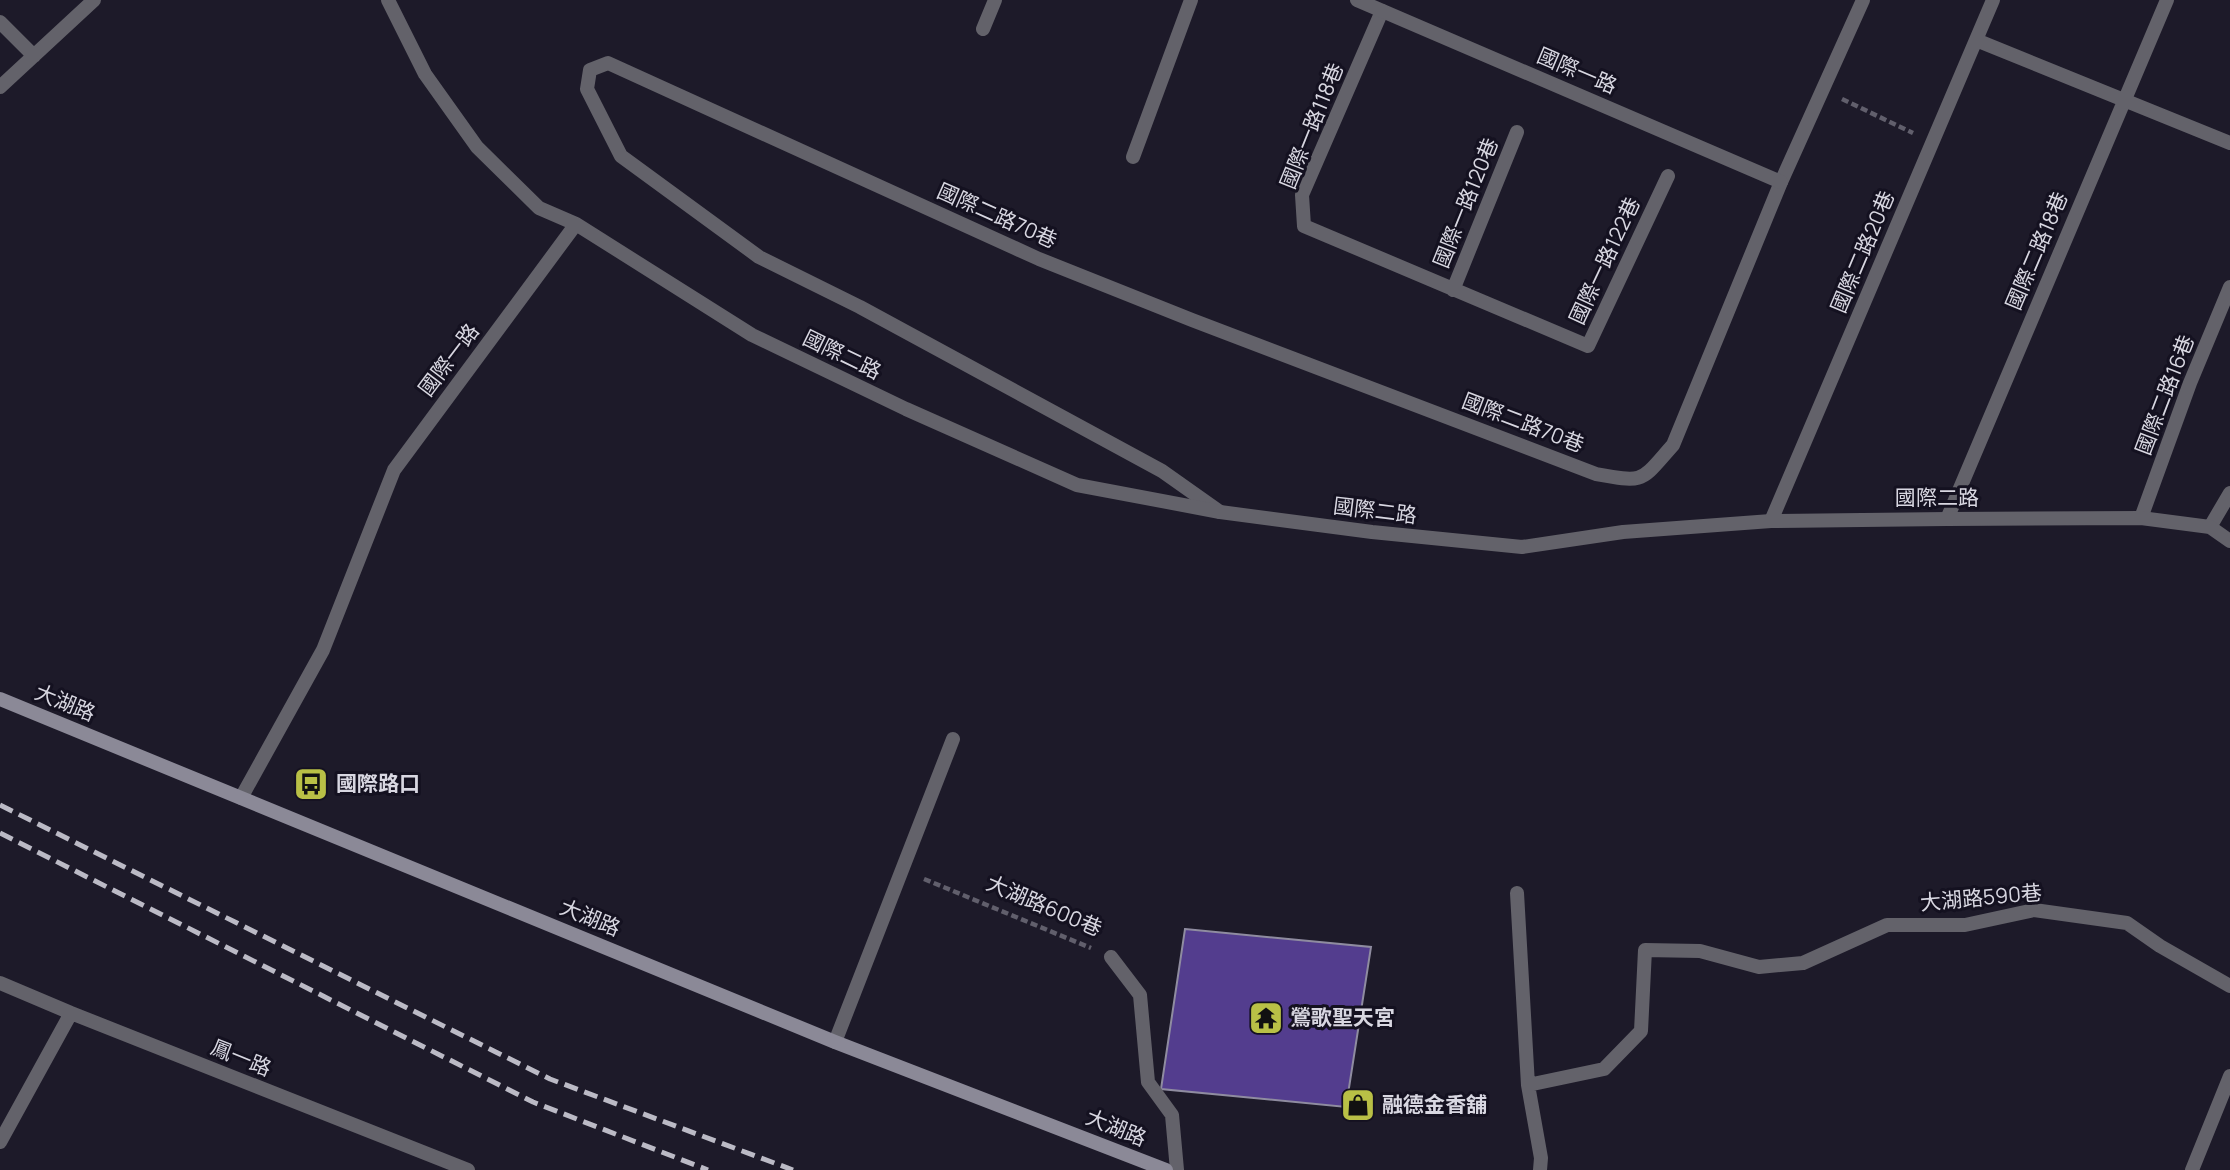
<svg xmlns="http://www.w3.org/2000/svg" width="2230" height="1170" font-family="Manrope,'Noto Sans TC',sans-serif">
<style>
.building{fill:#533d8e;stroke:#8f8ca0;stroke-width:2}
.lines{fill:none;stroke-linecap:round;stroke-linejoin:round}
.path{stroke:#615f6c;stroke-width:4.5;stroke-dasharray:7 3.5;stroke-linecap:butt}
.lane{stroke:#63626a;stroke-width:14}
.street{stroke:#63626a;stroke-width:14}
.secondary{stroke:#8b8997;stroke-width:14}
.rail{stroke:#bbbac5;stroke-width:5;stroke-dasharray:14 7;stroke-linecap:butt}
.labels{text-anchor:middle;stroke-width:6;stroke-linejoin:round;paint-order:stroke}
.street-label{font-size:21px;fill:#d8d7e1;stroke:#141120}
.poi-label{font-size:21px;font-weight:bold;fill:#d8d7e1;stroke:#141120;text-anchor:start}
</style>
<rect width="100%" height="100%" fill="#1d1a29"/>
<path class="building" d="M1185,929L1371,947L1346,1107L1161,1089Z"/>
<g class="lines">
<path class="path" d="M1842,99L1913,133
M924,879L1091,948"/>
<path class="lane" d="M1382,11L1302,195L1304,226L1588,346L1668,176
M0,22L34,56
M983,29L995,0
M1976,40L2230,143
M0,87L94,0
M1133,157L1191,0
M1453,290L1517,132
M1220,512L1162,471L860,307L759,257L621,156L587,89L590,70L608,63L1039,259L1192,320L1596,474C1646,483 1640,482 1673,445L1781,182L1863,0
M2141,518L2190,383L2230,287
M1947,519L2167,0
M1771,521L1993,0
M2210,527L2230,493
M1517,893L1528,1085
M1111,957L1140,995L1148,1082L1172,1115L1177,1170
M835,1042L953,739
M1540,1170L1541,1158L1528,1085L1604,1069L1641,1031L1645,950L1700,951L1759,967L1803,963L1887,925H1965L2034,910L2127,923L2160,946L2230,986
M2192,1170L2230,1076"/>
<path class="street" d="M388,0L425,74L477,147L539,208L576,224L752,335L906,409L1077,485L1220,512L1372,532L1522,547L1623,532L1771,521L1947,519L2141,518L2210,527L2230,541
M1357,0L1781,182
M241,798L323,650L394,470L576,224
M0,983L71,1013L468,1170
M0,1142L71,1013"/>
<path class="secondary" d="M0,699L835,1042L1166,1170"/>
<path class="rail" d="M0,805L550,1079L793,1170
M0,833L533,1102L708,1170"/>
</g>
<defs>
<g id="bus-square" transform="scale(1.75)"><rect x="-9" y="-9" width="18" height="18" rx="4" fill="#b9c046" stroke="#141120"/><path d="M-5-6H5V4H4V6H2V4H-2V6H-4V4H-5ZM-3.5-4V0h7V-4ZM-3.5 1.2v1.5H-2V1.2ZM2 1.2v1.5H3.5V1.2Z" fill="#111"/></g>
<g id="temple-square" transform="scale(1.75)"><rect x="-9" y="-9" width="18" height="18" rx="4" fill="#b9c046" stroke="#141120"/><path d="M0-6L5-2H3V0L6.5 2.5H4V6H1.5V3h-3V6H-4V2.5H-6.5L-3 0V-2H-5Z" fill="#111"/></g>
<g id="shop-square" transform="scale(1.75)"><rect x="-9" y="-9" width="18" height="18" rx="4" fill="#b9c046" stroke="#141120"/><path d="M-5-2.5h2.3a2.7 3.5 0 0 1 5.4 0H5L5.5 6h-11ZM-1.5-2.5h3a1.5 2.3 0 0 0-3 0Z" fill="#111"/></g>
</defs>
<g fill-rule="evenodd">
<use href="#bus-square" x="311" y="784"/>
<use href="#temple-square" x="1266" y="1018"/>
<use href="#shop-square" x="1358" y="1105"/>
</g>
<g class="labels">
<g class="street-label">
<text transform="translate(1577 71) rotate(23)" y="7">國際一路</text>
<text transform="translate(1312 126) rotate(-68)" y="7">國際一路118巷</text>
<text transform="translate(1466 203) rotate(-68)" y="7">國際一路120巷</text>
<text transform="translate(997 216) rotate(24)" y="7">國際二路70巷</text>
<text transform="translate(2037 251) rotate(-67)" y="7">國際二路18巷</text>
<text transform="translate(1863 252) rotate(-67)" y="7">國際二路20巷</text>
<text transform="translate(1605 261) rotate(-65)" y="7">國際一路122巷</text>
<text transform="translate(842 355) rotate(26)" y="7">國際二路</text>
<text transform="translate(449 360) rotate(-53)" y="7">國際一路</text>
<text transform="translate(2165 395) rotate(-69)" y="7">國際二路16巷</text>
<text transform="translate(1523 423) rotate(21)" y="7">國際二路70巷</text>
<text x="1937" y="505">國際二路</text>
<text transform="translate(1375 511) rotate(7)" y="7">國際二路</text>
<text transform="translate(65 703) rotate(22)" y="7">大湖路</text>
<text transform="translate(1981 898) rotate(-5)" y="7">大湖路590巷</text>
<text transform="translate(1044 906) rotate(23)" y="7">大湖路600巷</text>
<text transform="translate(590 918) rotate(22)" y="7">大湖路</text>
<text transform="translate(241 1058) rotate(22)" y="7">鳳一路</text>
<text transform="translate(1116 1128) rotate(22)" y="7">大湖路</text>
</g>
<g class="poi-label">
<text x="336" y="791">國際路口</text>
<text x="1290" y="1025">鶯歌聖天宮</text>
<text x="1382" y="1112">融德金香舖</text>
</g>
</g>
</svg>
